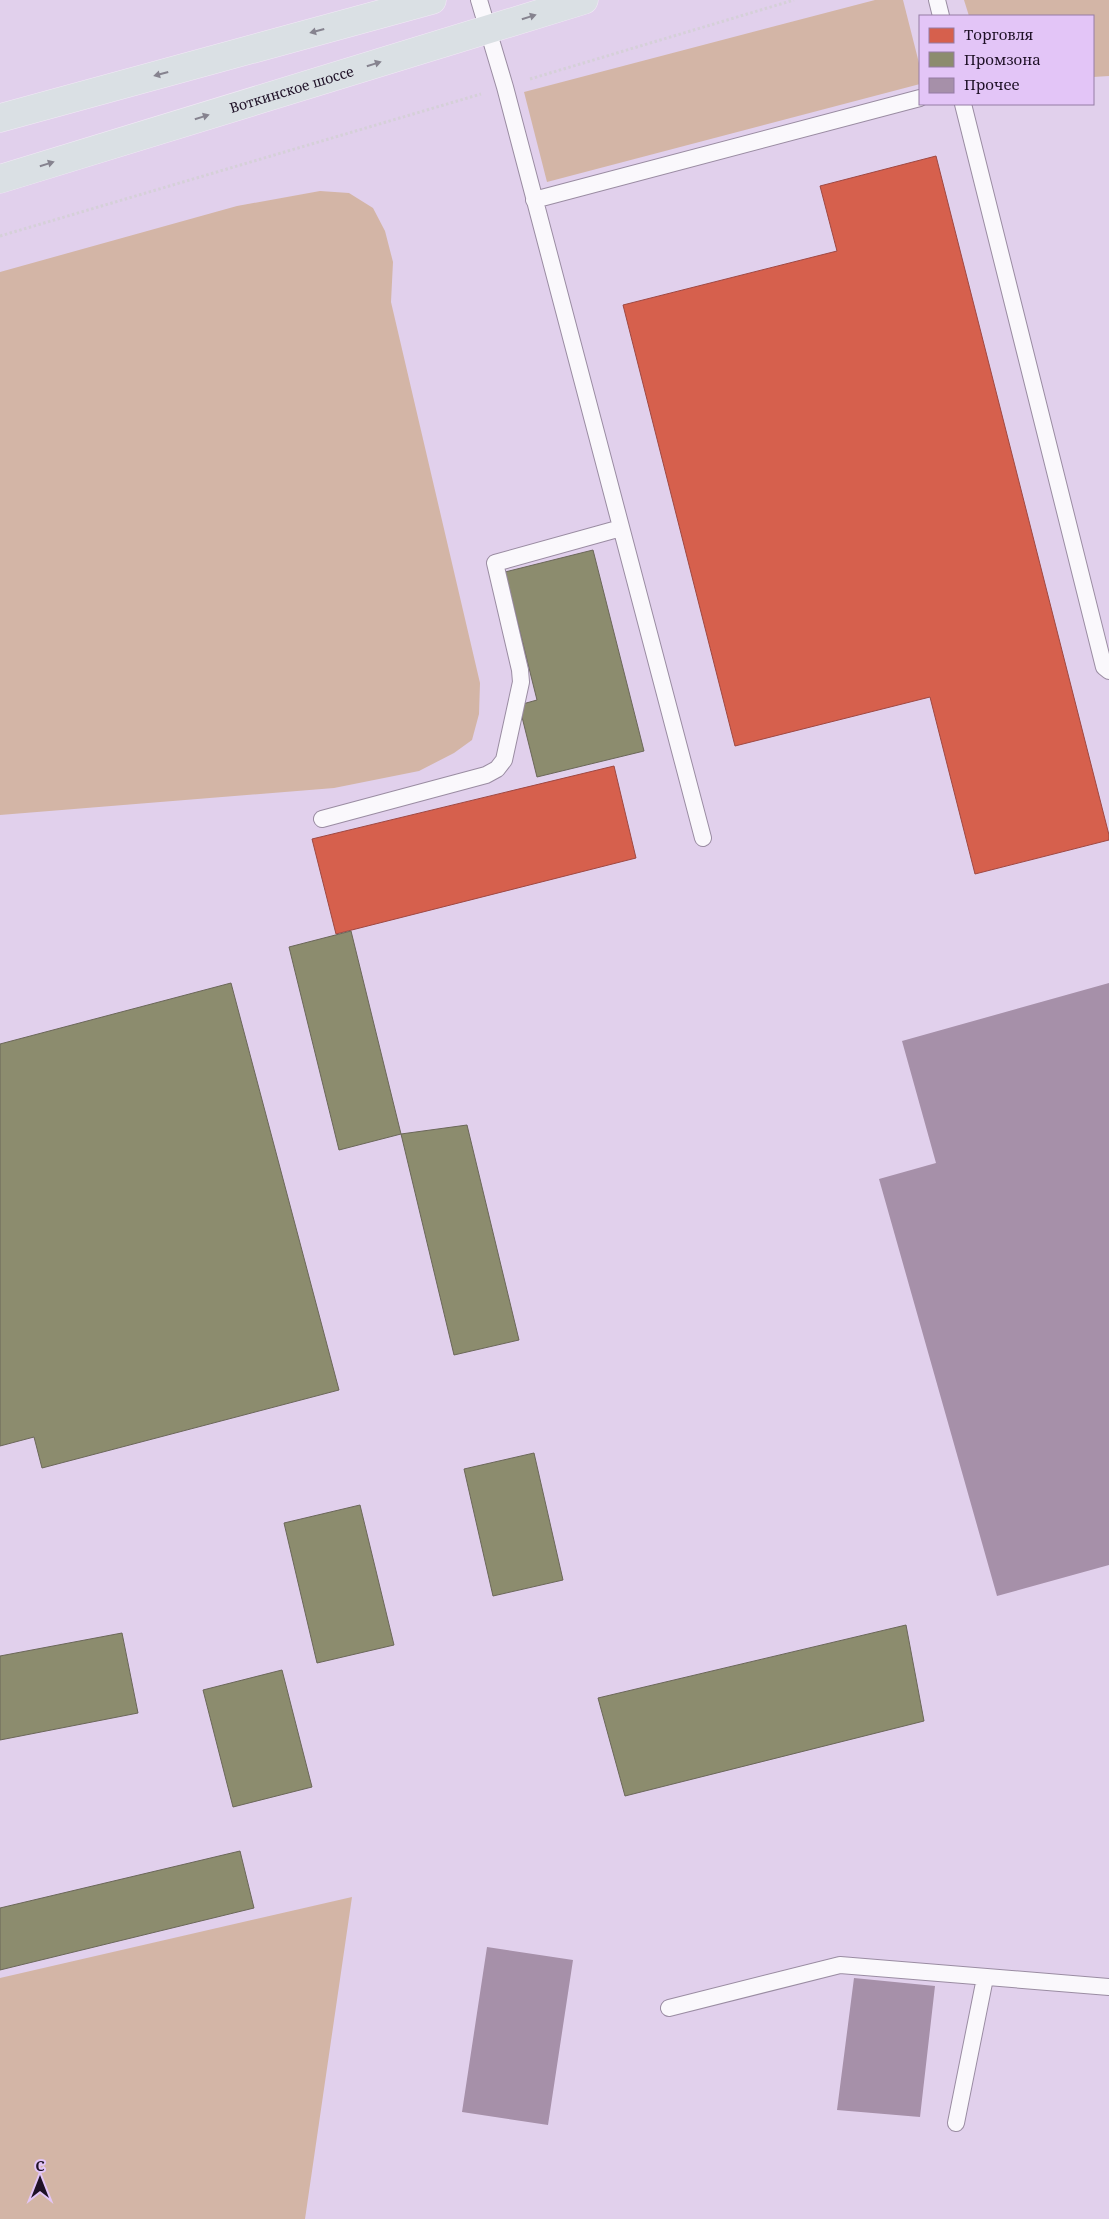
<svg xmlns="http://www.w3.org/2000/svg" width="1109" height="2219" font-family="'Noto Serif',serif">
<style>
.green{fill:#d3b5a6}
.shops{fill:#d6604d;stroke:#9f4842}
.industry{fill:#8c8c6e;stroke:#6b6759}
.building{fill:#a690a9}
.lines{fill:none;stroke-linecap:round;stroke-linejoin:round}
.lane-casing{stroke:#9a8ca2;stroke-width:18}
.primary-casing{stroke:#f2eaf6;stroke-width:29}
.path{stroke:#d5d0d8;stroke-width:3;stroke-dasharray:2.5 2.5;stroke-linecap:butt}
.lane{stroke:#faf8fc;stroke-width:16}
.primary{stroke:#dae0e4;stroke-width:28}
.oneway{fill:#86838f}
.labels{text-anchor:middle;stroke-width:5;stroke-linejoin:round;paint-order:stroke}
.street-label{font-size:14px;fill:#1f1127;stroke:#e3c5f7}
</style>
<rect width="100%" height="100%" fill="#e1d0ec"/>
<path class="green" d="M875,0H903L920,67V84L547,182L524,92Z
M964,0H1109V76L1093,77V16H969Z
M320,191L349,193L373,208L385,231L393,262L391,302L480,683L479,714L472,740L454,753L419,771L334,788L0,815V272L237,206Z
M352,1897L305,2219H0V1978Z"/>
<path class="shops" d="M936,156L1109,835V840L975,874L930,697L735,746L623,305L837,251L820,186Z
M614,766L636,858L336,934L312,839Z"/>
<path class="industry" d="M593,550L644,751L537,777L519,705L537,700L505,572Z
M351,931L401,1134L339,1150L289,947Z
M231,983L339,1390L42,1468L34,1437L0,1446V1044Z
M467,1125L519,1340L454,1355L401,1134Z
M534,1453L563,1580L493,1596L464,1469Z
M360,1505L394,1645L317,1663L284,1523Z
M906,1625L924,1721L625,1796L598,1698Z
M122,1633L138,1713L0,1740V1656Z
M282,1670L312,1787L233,1807L203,1690Z
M240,1851L254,1908L0,1970V1908Z"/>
<path class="building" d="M1109,983V1565L997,1596L879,1179L936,1163L902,1041Z
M487,1947L573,1960L548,2125L462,2112Z
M854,1978L935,1986L920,2117L837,2110Z"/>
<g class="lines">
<g class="lane-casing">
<path id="lane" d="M479,0L505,87L703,838
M937,0L941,16
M963,104L1104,667L1109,671
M534,200L920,98
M322,819L486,775L497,769L504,760L521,682L520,670L495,563L621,528
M669,2008L840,1965L1109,1987
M956,2123L985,1978"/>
</g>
<g class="primary-casing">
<g id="primary">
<path d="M0,118L432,0"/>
<path id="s1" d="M0,179L584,0"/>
</g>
</g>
<path class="path" d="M530,79L794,0
M0,236L481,94"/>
<use href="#lane" class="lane"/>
<use href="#primary" class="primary"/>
</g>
<defs><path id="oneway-solid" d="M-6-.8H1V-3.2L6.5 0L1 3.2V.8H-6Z" transform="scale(1.25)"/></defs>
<g class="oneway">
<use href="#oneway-solid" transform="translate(529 17) rotate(-17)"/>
<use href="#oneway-solid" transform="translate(317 31) rotate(165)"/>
<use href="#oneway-solid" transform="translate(374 64) rotate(-17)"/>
<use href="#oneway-solid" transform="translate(161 74) rotate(165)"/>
<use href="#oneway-solid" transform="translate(202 117) rotate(-17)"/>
<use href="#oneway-solid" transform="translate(47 164) rotate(-17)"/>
</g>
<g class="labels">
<g class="street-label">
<text dy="5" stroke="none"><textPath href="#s1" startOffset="305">Воткинское шоссе</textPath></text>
</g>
</g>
<rect x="919" y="15" width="175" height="90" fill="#e3c5f7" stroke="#957da4"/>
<rect x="929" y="28" width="25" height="15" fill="#d6604d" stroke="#957da4"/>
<text x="964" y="40" font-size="15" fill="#1f1127">Торговля</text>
<rect x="929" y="52" width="25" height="15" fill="#8c8c6e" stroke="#957da4"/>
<text x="964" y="65" font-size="15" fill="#1f1127">Промзона</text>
<rect x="929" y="78" width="25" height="15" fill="#a690a9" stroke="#957da4"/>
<text x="964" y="90" font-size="15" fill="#1f1127">Прочее</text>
<g transform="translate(40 2179)" stroke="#e3c5f7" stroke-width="4" paint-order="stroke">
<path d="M0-4L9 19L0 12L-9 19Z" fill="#1f1127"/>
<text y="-8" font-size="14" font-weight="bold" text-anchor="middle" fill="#1f1127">С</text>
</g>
</svg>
